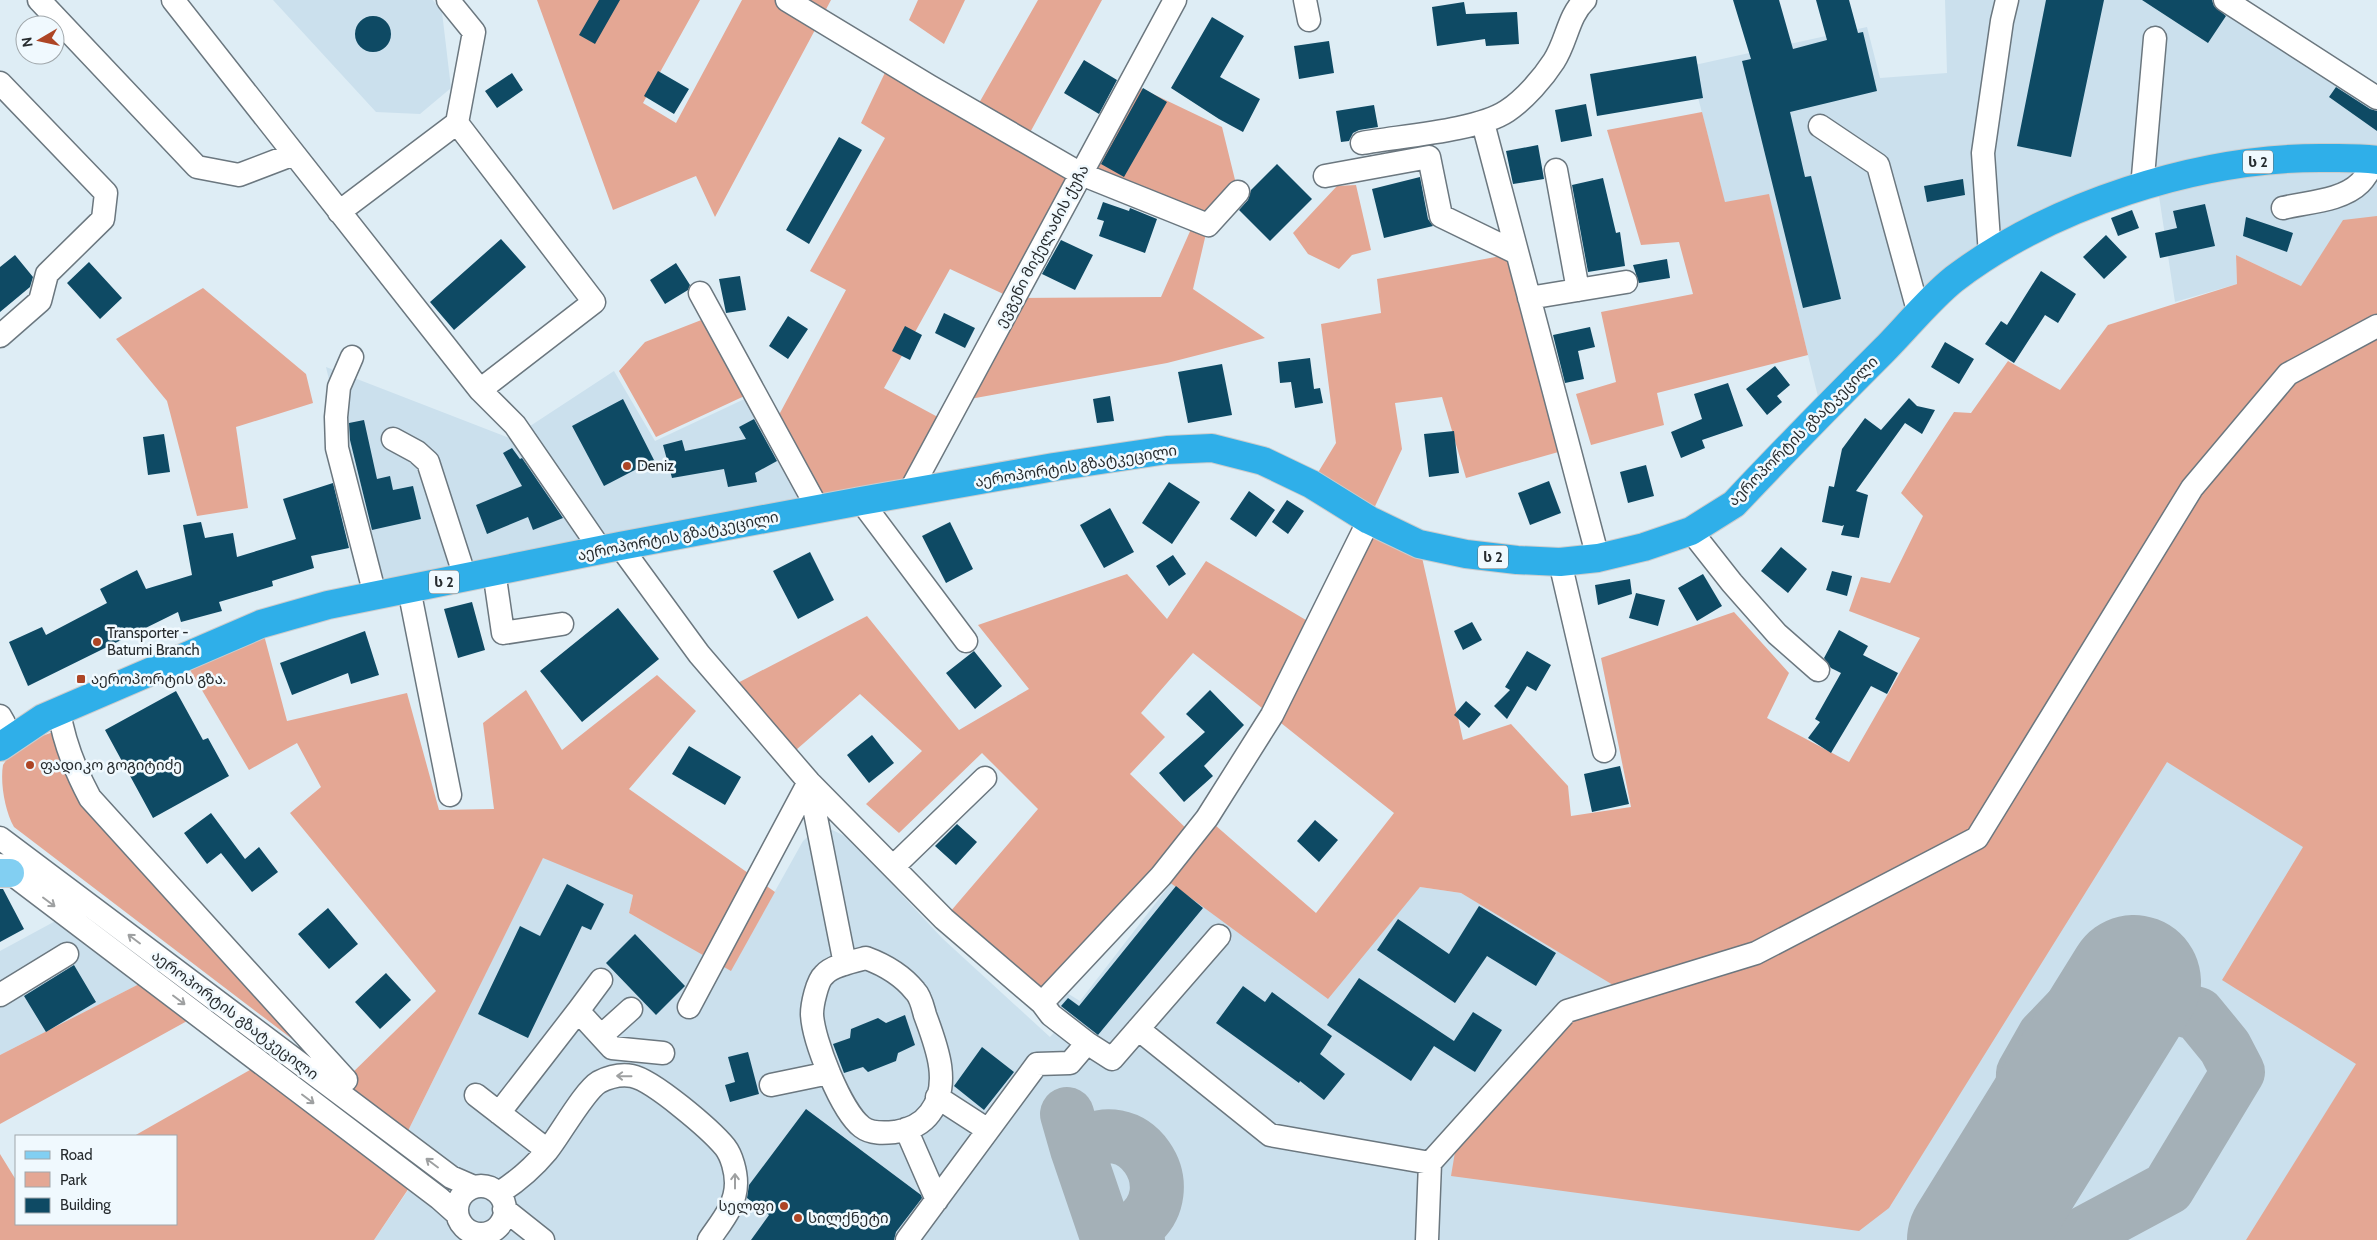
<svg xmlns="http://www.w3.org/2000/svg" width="2377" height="1240" font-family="Cabin,'Noto Sans Georgian',sans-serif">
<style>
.built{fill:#cbe0ed}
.green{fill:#e4a794;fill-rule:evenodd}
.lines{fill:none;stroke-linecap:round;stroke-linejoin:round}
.taxiway{stroke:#a4b0b7;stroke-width:54}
.runway{stroke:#a4b0b7;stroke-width:134}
.building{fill:#0e4a64}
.minor-casing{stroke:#6b777f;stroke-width:25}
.major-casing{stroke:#cbcccd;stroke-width:30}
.highway-casing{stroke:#cbcccd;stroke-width:30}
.minor{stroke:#fff;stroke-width:22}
.major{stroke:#82cff2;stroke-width:28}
.highway{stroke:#2fafe9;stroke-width:28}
.oneway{stroke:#9ea0a1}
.poi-dot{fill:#ad4525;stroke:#f0f9fe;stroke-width:2}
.labels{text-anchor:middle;stroke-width:5;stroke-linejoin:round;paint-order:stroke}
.shield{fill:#f0f9fe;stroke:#636a6d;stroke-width:1}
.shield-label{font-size:14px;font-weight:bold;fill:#272c2f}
.street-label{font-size:15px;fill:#272c2f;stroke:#f0f9fe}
.poi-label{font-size:15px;fill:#272c2f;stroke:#f0f9fe;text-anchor:start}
</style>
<rect width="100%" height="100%" fill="#deedf5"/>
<path class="built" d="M273,0H433L442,12L451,88L420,114L376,112Z
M1945,0H2225L2377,98V1240H374L415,1180L389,1160L403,1141L543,857L633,895L629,913L731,970L803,841L815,830L826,827L849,838L942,938L1050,1037L1059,1027L1051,1015L1067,993L1080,1001L1172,882L1327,998L1420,887L1461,893L1614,985L1770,925L2301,286L2236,255L2237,284L2175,302L2157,183L2015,239L1822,413L1769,195L1725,203L1690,66L1867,27L1880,78L1947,73Z
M326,367L517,441L595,547L378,592Z
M614,371L655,441L753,395L814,506L603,545L521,432Z
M61,918L143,982L0,1055V951Z"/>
<path class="green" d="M537,0H700L643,103L676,123L742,0H831L715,217L696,176L613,210Z
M918,0H965L944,44L909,20Z
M1038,0H1102L1026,140L1081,174L1130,83L1222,127L1238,192L1208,225L1193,289L1265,338L1167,363L959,401L1014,299L950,269L884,388L947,422L909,493L818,509L773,426L846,290L810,271L885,138L861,123L891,60L975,110ZM1081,174L1195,220L1161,297L1014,298Z
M1702,112L1725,202L1769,194L1808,355L1657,393L1664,425L1591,445L1576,394L1616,382L1601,312L1693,294L1679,242L1641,245L1607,130Z
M1356,185L1371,250L1352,255L1339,269L1308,254L1293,233L1337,186Z
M2377,216V1240H2246L2356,1064L2222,980L2303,847L2167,762L1889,1208L1859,1231L1451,1176L1455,1152L1578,1016L1613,985L1461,893L1420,887L1328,999L1161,876L1042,1003L944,919L1038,809L982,753L899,833L866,804L922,751L860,694L788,757L728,688L867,616L959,730L1029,689L978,625L1127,574L1167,619L1206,561L1316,626L1369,520L1311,484L1336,443L1321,324L1381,313L1377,279L1517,253L1569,449L1466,478L1442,397L1395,403L1402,449L1369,519L1419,544L1463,740L1511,724L1568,786L1571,816L1631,807L1601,658L1734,612L1789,673L1767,718L1849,762L1920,638L1849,611L1861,577L1890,583L1923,516L1901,493L1954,412L1971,413L2008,361L2060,390L2108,325L2237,284L2236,255L2301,286L2343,220ZM1193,653L1394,813L1316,913L1207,818L1193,835L1130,774L1165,737L1141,713Z
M203,288L306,374L313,403L236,427L248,508L197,516L167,401L116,339Z
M709,317L751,393L656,437L619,371L645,342Z
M261,624L287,721L407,693L439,810L494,809L483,723L526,690L562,750L657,675L696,711L629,789L775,892L731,971L629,913L633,895L543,858L403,1141L346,1080L14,827C5,811 0,783 3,765C15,746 42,734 62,730L73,767L346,1079L436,991L290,813L321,787L297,743L249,770L183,658Z
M143,982L198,1015L0,1124V1055Z
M262,1063L415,1179L374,1240H0V1154L16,1180V1224H176V1136H134Z"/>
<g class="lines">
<path class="taxiway" d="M1067,1114L1077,1149L1108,1240
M1077,1149C1132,1104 1190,1190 1134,1228L1138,1240
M2029,1151L2022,1110L2023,1073L2044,1036L2068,1011L2125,996L2159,1003L2198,1014L2225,1047L2238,1072L2168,1188L2071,1240"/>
<path class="runway" d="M1974,1240L2134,982"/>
</g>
<path class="building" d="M599,0H620L595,44L579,35Z
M1733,0H1779L1793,49L1827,40L1816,0H1849L1858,33L1863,32L1877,91L1790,112L1805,177L1811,176L1841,299L1803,308L1742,61L1751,59Z
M2046,0H2104L2071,157L2017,146Z
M2142,0H2212L2214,6L2226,16L2208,43Z
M1464,2L1466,14L1517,12L1519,44L1486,46L1485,39L1437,46L1432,7Z
M355 34a18 18 0 1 1 36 0a18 18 0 1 1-36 0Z
M1212,17L1244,36L1220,77L1260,99L1243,132L1219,119L1171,88Z
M1329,41L1334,73L1299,79L1294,46Z
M1696,56L1703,98L1597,116L1590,74Z
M1084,60L1117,80L1099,114L1064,93Z
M658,71L689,89L674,114L644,96Z
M512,73L523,90L497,108L485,91Z
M2336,87L2370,109L2377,111V131L2329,97Z
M1143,88L1167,102L1124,177L1101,164Z
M1586,104L1592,136L1561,142L1555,110Z
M1374,105L1378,127L1359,130L1353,133L1349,141L1341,142L1336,111Z
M839,137L862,150L809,244L786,230Z
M1538,145L1544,179L1513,184L1506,151Z
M1277,164L1312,199L1270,241L1239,210L1248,200L1251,190Z
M1420,177L1428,219L1433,226L1384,238L1372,189Z
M1603,178L1616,233L1620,232L1625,266L1588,272L1572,185Z
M1963,179L1965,195L1927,202L1924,186Z
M1103,202L1129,211L1130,208L1157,219L1145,253L1099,236L1104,221L1097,219Z
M2205,204L2215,246L2160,258L2155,233L2177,228L2173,211Z
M2132,210L2139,228L2118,236L2111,218Z
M2246,217L2293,233L2287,252L2243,236Z
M2106,235L2127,257L2104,279L2083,257Z
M501,239L526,267L454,330L430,302Z
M1061,240L1093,255L1075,290L1042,274Z
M15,255L33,277L30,287L0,312V267Z
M1667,259L1670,278L1639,283L1633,265Z
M89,262L122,298L100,319L67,283Z
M676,263L690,285L688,290L665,304L650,280Z
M2041,271L2076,294L2058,323L2045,315L2014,363L1985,344L2001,321L2007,325Z
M740,276L746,310L726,313L719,279Z
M944,313L975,328L965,348L935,333Z
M788,316L808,329L788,359L769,346Z
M905,326L922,335L910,360L892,351Z
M1590,327L1595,347L1578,351L1584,379L1565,383L1553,335Z
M1945,342L1974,359L1959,384L1931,367Z
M1310,358L1314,389L1320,388L1323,403L1295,408L1291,382L1280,383L1278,362Z
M1222,364L1232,415L1188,423L1178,372Z
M1775,366L1790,385L1777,396L1782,402L1767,415L1746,389Z
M1728,383L1743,426L1702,440L1705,448L1681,458L1671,432L1702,419L1694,394Z
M1110,396L1114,421L1097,423L1093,399Z
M1909,398L1917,406L1935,410L1922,434L1905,423L1856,491L1868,495L1859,538L1841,535L1844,525L1842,526L1822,522L1829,486L1834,487L1842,449L1865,418L1881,430Z
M623,399L654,460L604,486L572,426Z
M754,419L777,461L755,473L757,482L728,487L724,469L672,478L663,445L682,440L685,451L746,439L739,427Z
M364,420L377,479L390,476L393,490L413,486L421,519L372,530L350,440L349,423Z
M1454,431L1459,473L1429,477L1424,434Z
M164,434L170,472L148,475L143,437Z
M512,448L520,459L522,458L563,518L533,530L528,517L487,534L476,505L522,486L503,453Z
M1646,465L1654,496L1628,503L1620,472Z
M1549,481L1561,513L1530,525L1518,493Z
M1169,482L1200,502L1172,544L1142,523Z
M333,483L349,548L311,556L314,568L272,581L273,586L219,602L222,611L181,622L178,612L28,686L9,642L42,627L46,635L107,603L100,589L137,570L146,589L192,575L183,525L201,522L205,538L233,533L237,557L296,539L283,499Z
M1249,491L1275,510L1256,537L1230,519Z
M1287,500L1304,511L1288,534L1272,522Z
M1110,508L1134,552L1104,568L1080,525Z
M950,522L973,569L946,583L922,536Z
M1781,547L1807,569L1788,593L1761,571Z
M810,552L834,600L798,619L773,571Z
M1173,555L1186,574L1169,586L1156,566Z
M1832,571L1852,576L1847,596L1826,590Z
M1703,574L1722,606L1697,621L1678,588Z
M1630,579L1632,594L1598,605L1595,585Z
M1636,593L1665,600L1658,626L1629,618Z
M472,602L485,650L458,658L444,609Z
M618,608L659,659L582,722L540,671Z
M1472,622L1482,640L1463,650L1454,631Z
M1839,630L1868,646L1863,655L1898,673L1887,694L1871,686L1831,753L1808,738L1820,722L1815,719L1841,673L1831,668L1824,658Z
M365,631L379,675L351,684L348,673L292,695L280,663Z
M974,651L1002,686L975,709L946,673Z
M1527,651L1551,665L1536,691L1527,686L1507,719L1494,706L1510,690L1505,687Z
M1210,690L1244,725L1204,766L1213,776L1184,802L1159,773L1205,732L1186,714Z
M176,691L203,740L208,738L229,776L153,818L105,730Z
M1466,701L1481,714L1469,728L1454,715Z
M872,735L894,763L869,783L847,755Z
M689,746L741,777L725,805L672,774Z
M1620,766L1629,804L1592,812L1584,774Z
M211,813L245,859L259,847L278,872L252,892L221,853L207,864L184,833Z
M1315,820L1338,840L1319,862L1297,841Z
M957,824L977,842L956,865L935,846Z
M567,884L604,904L591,930L582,926L528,1038L478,1014L520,926L540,936Z
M1176,886L1203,908L1098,1035L1061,1006L1068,998L1079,1006Z
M0,889H3L24,929L0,942Z
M1479,906L1556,953L1536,986L1487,956L1455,1003L1377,950L1398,919L1449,954Z
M328,908L358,944L329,969L298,934Z
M635,934L685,986L656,1015L606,963Z
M74,965L96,1002L46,1032L24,996Z
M386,973L411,1000L380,1029L355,1002Z
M1359,978L1454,1041L1473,1012L1502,1030L1475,1072L1434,1046L1411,1081L1327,1025Z
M1243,986L1265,1002L1272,992L1332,1036L1320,1054L1345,1074L1324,1100L1300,1081L1299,1083L1216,1023Z
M905,1015L915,1045L898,1053L896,1061L868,1072L863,1067L844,1073L833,1044L850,1038L851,1029L878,1018L886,1023Z
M982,1047L1014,1072L984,1110L954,1086Z
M748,1052L759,1094L730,1102L725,1085L735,1082L728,1057Z
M806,1109L921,1195L922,1198L896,1232L894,1240H751L769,1215L747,1198L749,1185Z"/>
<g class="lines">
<g class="minor-casing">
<path id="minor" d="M39,0L197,167L239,175L294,154
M173,0L480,390L515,425L601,550
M787,0L929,86L1081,174L1208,225L1238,192
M1305,0L1309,20
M2225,0L2377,98
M0,83L106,193L103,219L47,274L40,301L0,336
M457,123L594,302L480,390
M1483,123L1598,558
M1820,126L1878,165L1919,314
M1362,143C1400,136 1477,131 1507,111C1525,99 1543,78 1554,61C1567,41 1568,16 1585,0
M1556,170L1578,290
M1325,176L1429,157L1441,216L1517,253
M2142,188L2155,38
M2283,208C2307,202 2342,201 2360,183C2367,176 2371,167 2375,160
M339,212L457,123L474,32L448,0
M1990,255L1983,153L2002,21L2007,0
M700,293L818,509
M1529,298L1626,282
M352,357L339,387L336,417L337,448L375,595
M393,439L417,452L428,462L465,577
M909,493L1175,0
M861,501L966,641
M1691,531L1732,583L1777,634L1818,670
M620,546L699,654L809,782L944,919L1042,1003L1051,1015L1087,1043
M1560,562L1604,751
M494,571L503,633L562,624
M409,589L450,795
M59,711C64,743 75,770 90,798L346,1080
M0,716L4,723
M809,782L845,964
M0,838L451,1177L474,1187
M0,865L439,1198L457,1214
M893,867L985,778
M866,958C885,965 902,975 915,991C921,997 923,1008 925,1015C936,1045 952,1084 930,1113C922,1124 908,1130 895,1132C884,1133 871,1134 862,1127C841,1111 813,1040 812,1014C812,1005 817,981 824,975C831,966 854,961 866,958Z
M601,980L578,1011L612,1048L663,1053
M0,995L67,954
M1042,1003L1161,876L1207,818L1272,715L1369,520
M689,1007L809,782
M1138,1029L1270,1135L1430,1163
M601,1036L631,1009
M771,1085L829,1073
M476,1095L547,1150
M937,1097L988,1130
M499,1113L578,1011
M906,1129L937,1200
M457 1210a24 24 0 1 1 48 0a24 24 0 1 1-48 0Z
M499,1193C518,1181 532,1169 547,1151C560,1135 584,1091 599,1082C609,1077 621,1074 632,1076C653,1080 711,1130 725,1147C732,1156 736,1172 736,1183C736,1206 721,1222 709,1240
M504,1209L543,1240
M907,1240L1037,1064L1070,1063L1087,1043L1112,1059L1219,936
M1427,1240L1430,1163L1567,1011L1756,953L1977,838L2192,488L2288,374L2377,326"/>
</g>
<g class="major-casing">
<path id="major" d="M0,873H10"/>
</g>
<g class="highway-casing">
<path id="highway" d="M0,747L43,718L261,624L328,605L620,546L861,501L1054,467L1167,450L1212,448L1263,461L1311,484L1369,520L1419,544L1466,554L1517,560L1560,562L1598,558L1644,547L1691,531L1734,504C1783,452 1833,401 1884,350C1906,328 1929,299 1954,279C2051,205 2198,158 2320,158C2339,158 2358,157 2377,160"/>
</g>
<use href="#minor" class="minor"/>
<use href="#major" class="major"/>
<use href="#highway" class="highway"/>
</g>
<defs><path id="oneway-shaft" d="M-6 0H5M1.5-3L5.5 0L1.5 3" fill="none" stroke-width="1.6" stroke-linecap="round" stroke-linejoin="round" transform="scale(1.25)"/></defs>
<g class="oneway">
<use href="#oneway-shaft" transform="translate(49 902) rotate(37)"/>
<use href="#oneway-shaft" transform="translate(134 939) rotate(-143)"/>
<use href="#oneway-shaft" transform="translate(179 1000) rotate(37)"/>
<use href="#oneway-shaft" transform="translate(624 1076) rotate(-179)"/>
<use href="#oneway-shaft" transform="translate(308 1099) rotate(37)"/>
<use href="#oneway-shaft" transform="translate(432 1163) rotate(-143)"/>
<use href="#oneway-shaft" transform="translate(735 1181) rotate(-90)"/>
</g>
<g class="poi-dot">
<circle cx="627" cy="466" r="5"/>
<circle cx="97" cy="642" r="5"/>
<rect x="76" y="674" width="10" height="10" rx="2.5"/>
<circle cx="30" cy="765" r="5"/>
<circle cx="784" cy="1206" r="5"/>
<circle cx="798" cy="1218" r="5"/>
</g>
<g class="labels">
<g class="shield">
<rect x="2243" y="150.5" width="30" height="23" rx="4"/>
<rect x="1478" y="545.5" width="30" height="23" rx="4"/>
<rect x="429" y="570.5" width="30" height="23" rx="4"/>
</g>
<g class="shield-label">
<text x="2258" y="167">ს 2</text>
<text x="1493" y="562">ს 2</text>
<text x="444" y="587">ს 2</text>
</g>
<g class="street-label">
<text transform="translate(1042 246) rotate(-62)" y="5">ევგენი მიქელაძის ქუჩა</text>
<text transform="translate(1803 431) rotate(-45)" y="5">აეროპორტის გზატკეცილი</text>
<text transform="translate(1076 466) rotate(-9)" y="5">აეროპორტის გზატკეცილი</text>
<text transform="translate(678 536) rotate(-11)" y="5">აეროპორტის გზატკეცილი</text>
<text transform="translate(235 1015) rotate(37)" y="5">აეროპორტის გზატკეცილი</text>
</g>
<g class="poi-label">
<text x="637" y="471">Deniz</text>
<text x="107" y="638">Transporter -<tspan x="107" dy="17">Batumi Branch</tspan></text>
<text x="91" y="684">აეროპორტის გზა.</text>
<text x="40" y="770">ფადიკო გოგიტიძე</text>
<text x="774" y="1211" text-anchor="end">სელფი</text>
<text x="808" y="1223">სილქნეტი</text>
</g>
</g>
<rect x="15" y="1135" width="162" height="90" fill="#f0f9fe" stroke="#a0a7ab"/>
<rect x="25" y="1151" width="25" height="8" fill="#82cff2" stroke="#a0a7ab"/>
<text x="60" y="1160" font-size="15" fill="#272c2f">Road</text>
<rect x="25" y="1172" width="25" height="15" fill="#e4a794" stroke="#a0a7ab"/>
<text x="60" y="1185" font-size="15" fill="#272c2f">Park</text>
<rect x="25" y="1198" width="25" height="15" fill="#0e4a64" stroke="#a0a7ab"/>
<text x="60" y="1210" font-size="15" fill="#272c2f">Building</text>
<g transform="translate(40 40) rotate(261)"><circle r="24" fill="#f0f9fe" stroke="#a0a7ab"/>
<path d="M0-4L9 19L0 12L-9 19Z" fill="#ad4525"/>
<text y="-8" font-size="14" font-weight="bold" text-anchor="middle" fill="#272c2f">N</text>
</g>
</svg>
